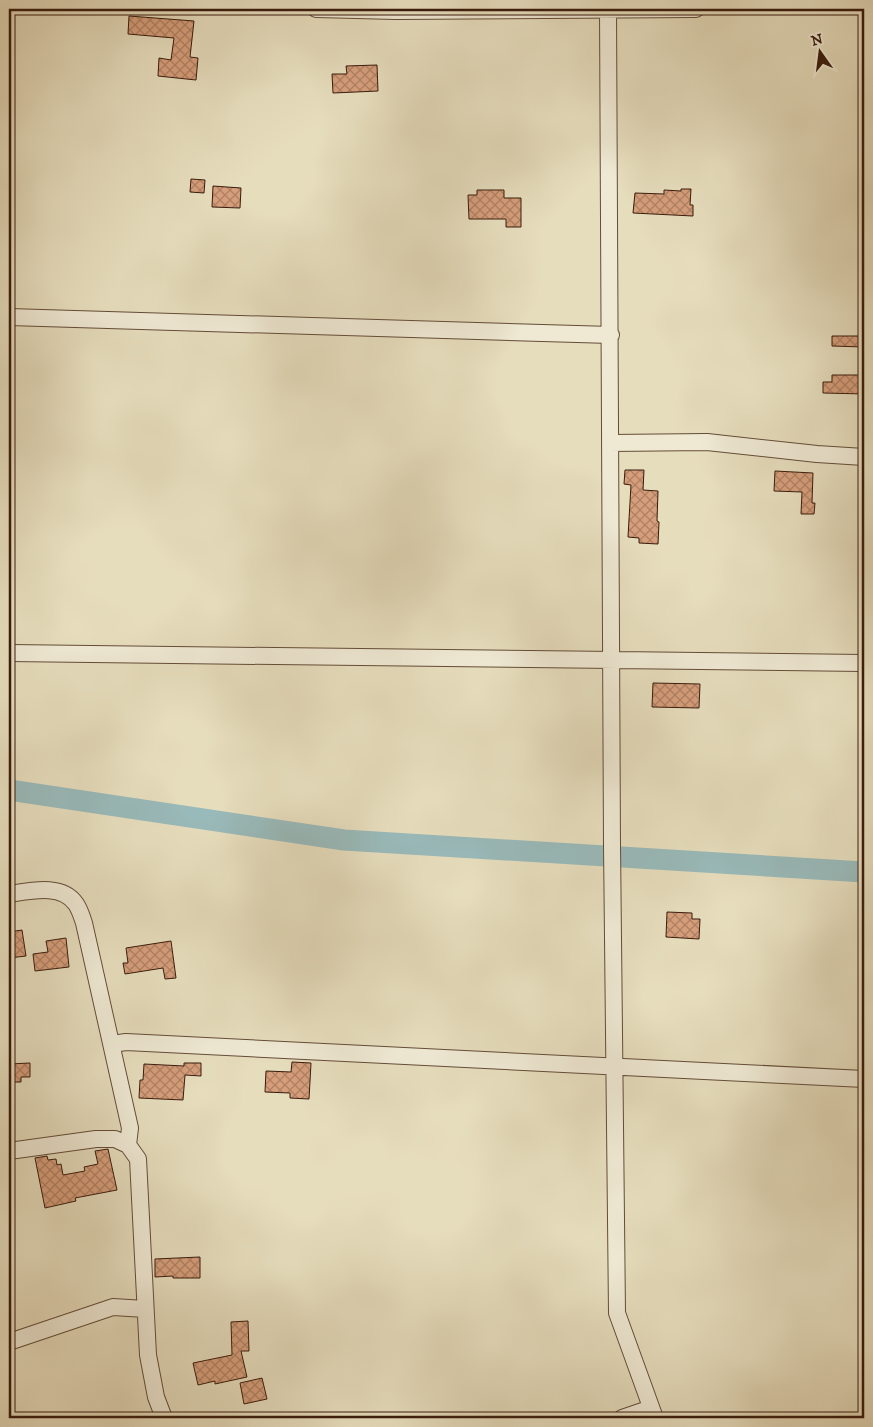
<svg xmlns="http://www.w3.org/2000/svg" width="873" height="1427" font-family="'IM FELL DW Pica',serif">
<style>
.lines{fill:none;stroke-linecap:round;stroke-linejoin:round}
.river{stroke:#99baba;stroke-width:21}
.building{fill:url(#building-cross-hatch);stroke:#391b0c}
.minor-casing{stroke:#644c38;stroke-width:18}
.minor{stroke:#efe9d4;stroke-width:16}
</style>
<defs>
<pattern id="building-cross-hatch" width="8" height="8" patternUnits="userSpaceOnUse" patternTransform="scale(1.25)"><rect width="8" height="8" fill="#d69e7b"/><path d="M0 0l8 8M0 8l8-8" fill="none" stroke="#af8063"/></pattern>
</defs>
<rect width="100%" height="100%" fill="#e6ddbd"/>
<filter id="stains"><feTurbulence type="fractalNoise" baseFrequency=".004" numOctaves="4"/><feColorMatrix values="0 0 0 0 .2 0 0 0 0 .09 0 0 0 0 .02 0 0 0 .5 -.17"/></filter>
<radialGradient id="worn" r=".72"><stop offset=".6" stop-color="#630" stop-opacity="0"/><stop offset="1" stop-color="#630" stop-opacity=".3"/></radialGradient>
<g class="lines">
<path class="river" d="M9,790L344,840L864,872"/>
</g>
<path class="building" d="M129,16L194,21L190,57L198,58L196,80L158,76L159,58L171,60L174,38L128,34Z
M377,65L378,91L333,93L332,74H347L346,66Z
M191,179L205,180L204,193L190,192Z
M213,186L241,188L240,208L212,207Z
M681,189H691L690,205H693V216L633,213L635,193L664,194V190L681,191Z
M477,190H504V198H521V227H506V219H469L468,195H477Z
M832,336H864V347L832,346Z
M832,375H864V394L823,393V382H832Z
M625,470H644L643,490L658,491L657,521L659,522L658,544L639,543V538L628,537L631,485L624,484Z
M775,471L813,473L812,503H815L814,514H801L802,492L774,491Z
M653,683L700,684L699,708L652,707Z
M667,912L692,913V919H700L699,939L666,937Z
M22,930L26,956L9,958V932Z
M66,938L69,967L35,971L33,954L48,952L46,941Z
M171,941L176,978L165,979L163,968L125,974L123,963H128L126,948Z
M292,1062L311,1063L309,1099L290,1098V1093L265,1092L266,1071L291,1072Z
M30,1063V1077H21V1082H9V1064Z
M184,1063H201V1076L185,1075L183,1100L139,1098L140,1080H143L144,1064L184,1066Z
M108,1149L117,1190L75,1198L76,1201L45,1208L35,1158L47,1156L48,1160L56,1159L57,1165L61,1164L63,1175L85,1171L84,1167L98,1164L95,1151Z
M200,1257V1278H173V1276L155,1277V1259Z
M248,1321L249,1351H241L247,1377L215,1384V1381L198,1385L193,1363L232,1355L231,1322Z
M262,1378L267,1399L244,1404L240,1383Z"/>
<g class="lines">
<g class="minor-casing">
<path id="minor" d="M316,9L396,11L696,9
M608,9L612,845L617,1313L655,1418
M9,317L611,335
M610,443L707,442L817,454L864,457
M9,653L864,663
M9,894C30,891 62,883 76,904C80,910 82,917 84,923L130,1128L128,1145
M112,1044L126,1042L864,1079
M9,1151L96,1139H115L128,1145L138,1159L148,1355L156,1397L164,1418
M9,1342L113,1307L145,1309
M622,1418L651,1408"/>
</g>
<use href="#minor" class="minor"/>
</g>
<rect width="873" height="1427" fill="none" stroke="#e6ddbd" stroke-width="30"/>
<rect x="10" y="10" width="853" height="1407" fill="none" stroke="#391b0c" stroke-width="2.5"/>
<rect x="15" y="15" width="843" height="1397" fill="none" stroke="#391b0c"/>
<g transform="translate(820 52) rotate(346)" stroke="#efe9d4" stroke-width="4" paint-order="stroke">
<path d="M0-4L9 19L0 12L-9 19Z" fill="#391b0c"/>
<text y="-8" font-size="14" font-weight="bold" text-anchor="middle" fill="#391b0c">N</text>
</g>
<rect width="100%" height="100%" filter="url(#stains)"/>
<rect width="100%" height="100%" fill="url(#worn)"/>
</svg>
